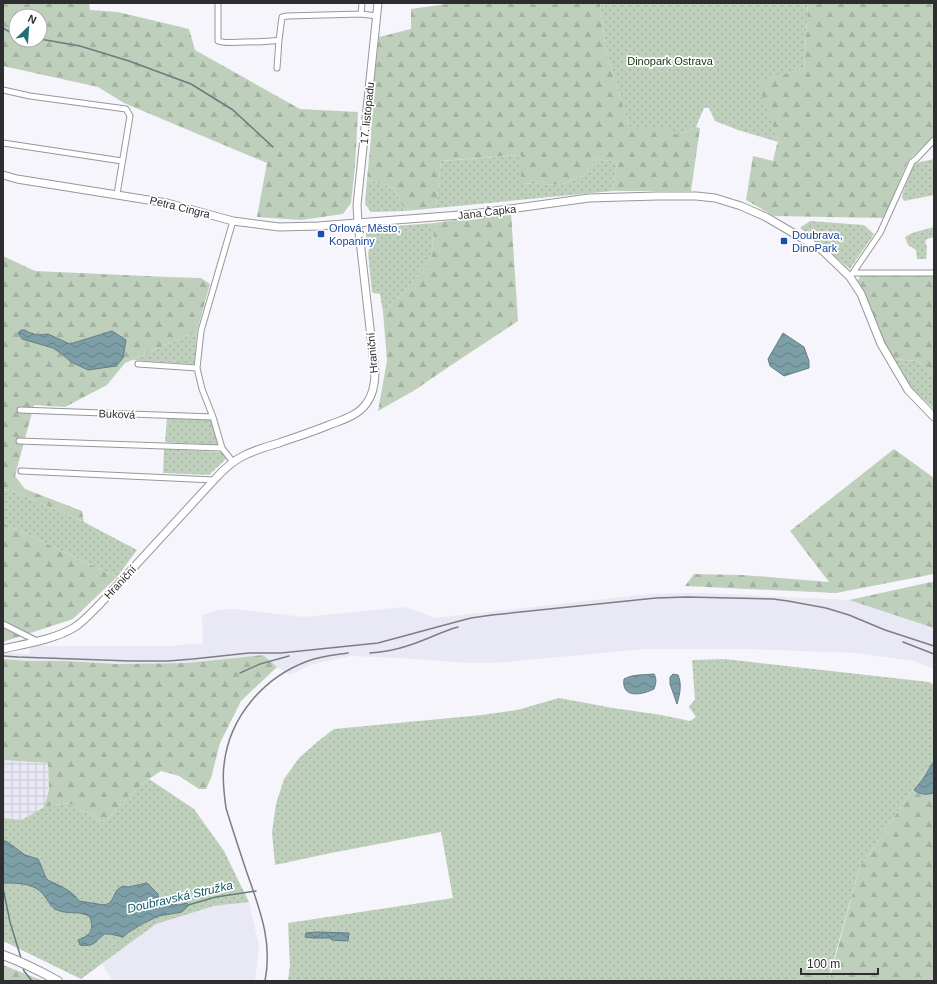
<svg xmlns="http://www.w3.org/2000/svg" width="937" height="984" font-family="Helvetica,sans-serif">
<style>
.built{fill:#e9e8f5}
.industrial{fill:url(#industrial-grid)}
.green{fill:url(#green-dots)}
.forest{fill:url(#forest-firs);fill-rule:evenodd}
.water{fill:url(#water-waves);stroke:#657d83}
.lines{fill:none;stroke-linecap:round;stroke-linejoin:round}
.stream{stroke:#657d83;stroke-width:1.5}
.street-casing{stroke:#97979c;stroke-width:7}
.secondary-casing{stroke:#97979c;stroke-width:9}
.primary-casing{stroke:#97979c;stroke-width:10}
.street{stroke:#fff;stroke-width:5}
.secondary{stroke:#fff;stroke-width:7}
.primary{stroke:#fff;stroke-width:8}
.rail{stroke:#7e7d81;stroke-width:1.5}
.transit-dot{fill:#1a4fb4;stroke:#fff;stroke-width:1.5}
.labels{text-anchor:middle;stroke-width:3.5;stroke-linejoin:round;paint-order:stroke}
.park-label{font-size:11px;fill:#13320f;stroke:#fff}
.street-label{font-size:11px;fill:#2e2e30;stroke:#fff}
.transit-label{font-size:11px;fill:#164399;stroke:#fff;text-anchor:start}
.water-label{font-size:12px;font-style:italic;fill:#105a67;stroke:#fff}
</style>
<defs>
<pattern id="industrial-grid" width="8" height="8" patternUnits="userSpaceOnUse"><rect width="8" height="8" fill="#e9e8f5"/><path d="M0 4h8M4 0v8" fill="none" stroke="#c8c7d2"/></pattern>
<pattern id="green-dots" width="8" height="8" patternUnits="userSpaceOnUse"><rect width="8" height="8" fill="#bed0bb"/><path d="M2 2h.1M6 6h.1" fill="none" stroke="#a4b3a1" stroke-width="1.8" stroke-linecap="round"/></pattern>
<pattern id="forest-firs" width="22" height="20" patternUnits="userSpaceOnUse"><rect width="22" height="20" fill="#bed0bb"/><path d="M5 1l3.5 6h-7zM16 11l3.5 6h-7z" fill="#a4b3a1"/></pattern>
<pattern id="water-waves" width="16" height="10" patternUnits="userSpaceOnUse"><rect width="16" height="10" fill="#7c9fa7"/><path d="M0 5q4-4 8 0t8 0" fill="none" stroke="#668288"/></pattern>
</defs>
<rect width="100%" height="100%" fill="#f6f5fb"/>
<path class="built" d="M707,593L849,600L934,628V669L914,661L856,653L748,649H645L496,663H469L400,658L350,656L310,665L290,675L277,667L263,655L187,663L117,664L65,661H28L3,659V652L29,654L31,646H170L203,643L202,615L218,610L233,609L304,617L404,607L425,614L434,618L649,594Z
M249,902L259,946L255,981H113L102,964L156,924L214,906Z"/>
<path class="industrial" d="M3,760L48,763L49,790L44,807L22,820L3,818Z"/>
<path class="green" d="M600,3H808L804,68L759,82L778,142L738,130L715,121L709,108H704L696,127L678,135L663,129H630L606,51Z
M522,155V183L560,185L583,176L597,159L617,162L613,191L436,208L441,161Z
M934,159V195L904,201L902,197L903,192L913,167L916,163Z
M367,179L394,188L405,211L371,212L365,204Z
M810,221L864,225L874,234L850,269L800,228Z
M435,223L431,259L408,287L383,312L380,294L373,293L372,292L368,253L370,247L369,243L366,240V233L369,230L368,228Z
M934,227V237L927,239L925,242L927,247L926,259H917L916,250L908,245L905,237L912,233Z
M197,331L194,364L132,360Z
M893,359L918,361L934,375V409L911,388Z
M167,418L211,420L218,445L165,442Z
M164,449L222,452L226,459L209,475L163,473Z
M3,489L11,490L84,522L137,550L117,577L3,523Z
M725,659L929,682L934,685V758L859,869L829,977L808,972L795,981H288L290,965L288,923L453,898L441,832L331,853L275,865L272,832L276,804L284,779L299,758L317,742L334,729L482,715L517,710L559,698L613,708L661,715L690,721L696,717L689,707L695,699L692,660Z
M149,779L194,809L224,851L249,902L214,906L156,924L81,979L3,941V883C17,883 34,883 43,894C48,900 51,908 57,910C68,915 81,910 90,917C92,926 92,929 87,937L98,942L104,934H110L123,937L129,932L142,924L159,916L182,912L189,905L187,903L178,905L173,904L166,906H159C159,897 153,889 147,883L128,887L123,886L114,892L110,903L104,905L79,901C72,890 60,886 48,880L46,878L40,863L38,859L25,855L6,842L3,841V818L22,820L44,807L68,803L105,823L121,803Z"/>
<path class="forest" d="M3,3H89L90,10L118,12L189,29L195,50L300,109L358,112L355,167L351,203L343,214L301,220L257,217L267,163L124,103L98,87L3,66ZM16,16H40V40H16Z
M453,3H600L606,51L630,129H664L678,135L696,127L700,128L691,191H613L617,162L597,159L583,176L560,185L521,183V155L441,161L436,208L405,211L394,188L367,179L371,138L372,98L379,37L411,29V9Z
M808,3H934V136L908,161L884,218L774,216L746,200L753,156L773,161L777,144L778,142L758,82L804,68Z
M511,212L518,321L447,368L415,390L378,411L387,360L383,312L408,287L431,259L435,223Z
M3,256L35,271L167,277L201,278L210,284L197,331L125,363L107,385L65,407L34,405L15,476L25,489L82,511L84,522L11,490L3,489ZM26,331L27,332L37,335L48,334L70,344L95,336L71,362L62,353L53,348L22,339L18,333Z
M934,270V375L918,361L893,359L856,283L861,275Z
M894,449L934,478V574L836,593L685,586L694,574L742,575L829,582L790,531Z
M3,523L117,577L73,619L3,642Z
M934,582V628L849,600L931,582Z
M263,655L277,667L241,701L220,743L211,778L206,789H199L179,776L161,771L149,779L121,803L105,823L68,803L44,807L49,790L48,763L3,760V659L28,661H65L117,664L187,663Z
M934,758V761L923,779L914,790C921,795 926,795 934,793V981H795L808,972L824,974L830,977L859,869Z
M3,965L41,980L42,981H3Z"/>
<path class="water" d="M21,330H25L28,332L37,335L48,334L70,344L112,331L126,340L123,358L116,366L88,370L71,362L62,354L53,348L22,339L18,333Z
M783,333L804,347L809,361V368L784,376L770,366L768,359Z
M654,674C657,679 656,684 654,689C642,695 621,699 624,679C633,674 644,675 654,674Z
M673,674L678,675C682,684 680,694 677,704L670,684V677Z
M934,761V793C926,795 921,795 914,790L923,779Z
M3,841H6L25,855L38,859L40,863L46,878L48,880C60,886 72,890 79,901L104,905L110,903C115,895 113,891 123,886L128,887L147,883L158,894L159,906H166L173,904L178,905L187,903L189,905L182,912L159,916L142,924L129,932L123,937L110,934H104C96,943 92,947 80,945L78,940C91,935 94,930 90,917C81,910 68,915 57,910C51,908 48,900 43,894C34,883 17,883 3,883Z
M317,932L349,933L348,941L332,940L330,938H313L305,937L306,933Z"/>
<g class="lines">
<path class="stream" d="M3,28L13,34L16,35
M40,39L80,46L129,61L191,84L233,110L273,147
M3,888L10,922L21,958
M188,905L216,897L256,891
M23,967L24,971L32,981"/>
<g class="street-casing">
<path id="street" d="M218,3V41C226,44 236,42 244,42C255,42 268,42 279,40
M361,14L362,3
M277,68L279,40L282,17L287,16L361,14L377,16
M3,90L30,96L126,109L130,116L117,194
M3,143L122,161
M233,221L201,331L197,368L202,389L213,417L222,448L233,462
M853,273H934
M850,277L880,233L912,162L916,159L934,140
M138,364L197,368
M20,410L213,417
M19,441L222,448
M21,471L214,480
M3,624L37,641"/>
</g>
<g class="secondary-casing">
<path id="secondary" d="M3,175L17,179L167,203L233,221L279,227L318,226L473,214L589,198L657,196H696L715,198L741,206L766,217L822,250L850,277L861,294L881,344L908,390L934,417
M3,649C25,644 56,639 75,627C84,621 92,612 100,604L214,480C223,470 232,461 245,455C256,450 268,446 279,443C296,437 312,432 329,425C342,420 357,416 366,404C373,395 375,383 375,372L358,223L357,205L378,3"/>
</g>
<g class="primary-casing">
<path id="primary" d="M3,955C22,962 40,971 58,981"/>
</g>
<use href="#street" class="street"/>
<use href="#secondary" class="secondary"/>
<use href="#primary" class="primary"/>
<path class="rail" d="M903,642L934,654
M370,653C383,652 395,650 407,646C424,641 440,632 458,627
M3,656L18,657L131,661H168L193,659L249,653H281L378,643L452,623L471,618L492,615L656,598L687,597L773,599L788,601L826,608L849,615L885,630L934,646
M240,673L260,664L289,656
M265,981C273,940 259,908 246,870C239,849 232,828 226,808C224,794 222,779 224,765C229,717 264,677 308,661C321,656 334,655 348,653"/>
</g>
<g class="transit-dot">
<rect x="317" y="230" width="8" height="8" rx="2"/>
<rect x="780" y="237" width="8" height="8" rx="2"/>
</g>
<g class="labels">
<g class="park-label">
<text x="670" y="65">Dinopark Ostrava</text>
</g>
<g class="street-label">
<text transform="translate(367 113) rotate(-84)" y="4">17. listopadu</text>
<text transform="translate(180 207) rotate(14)" y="4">Petra Cingra</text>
<text transform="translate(487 212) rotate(-7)" y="4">Jana Čapka</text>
<text transform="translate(372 353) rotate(-95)" y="4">Hraniční</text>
<text transform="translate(117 414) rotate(2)" y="4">Buková</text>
<text transform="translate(120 582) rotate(-47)" y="4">Hraniční</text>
</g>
<g class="transit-label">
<text x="329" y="232">Orlová, Město,<tspan x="329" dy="13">Kopaniny</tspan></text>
<text x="792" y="239">Doubrava,<tspan x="792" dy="13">DinoPark</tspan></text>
</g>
<g class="water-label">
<text transform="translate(180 897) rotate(-13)" y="4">Doubravská Stružka</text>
</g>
</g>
<rect width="937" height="984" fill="none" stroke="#2e2e30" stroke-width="8"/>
<g transform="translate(28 28) rotate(25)"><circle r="19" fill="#ffffff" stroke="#ababac"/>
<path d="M0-3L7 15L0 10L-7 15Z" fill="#246f70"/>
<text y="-6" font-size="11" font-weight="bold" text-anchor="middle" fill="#2e2e30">N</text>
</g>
<path d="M801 968v6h77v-6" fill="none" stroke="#2e2e30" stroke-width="2"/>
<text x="807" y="968" font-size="12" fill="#2e2e30" stroke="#ffffff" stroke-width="3" paint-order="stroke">100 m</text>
</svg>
